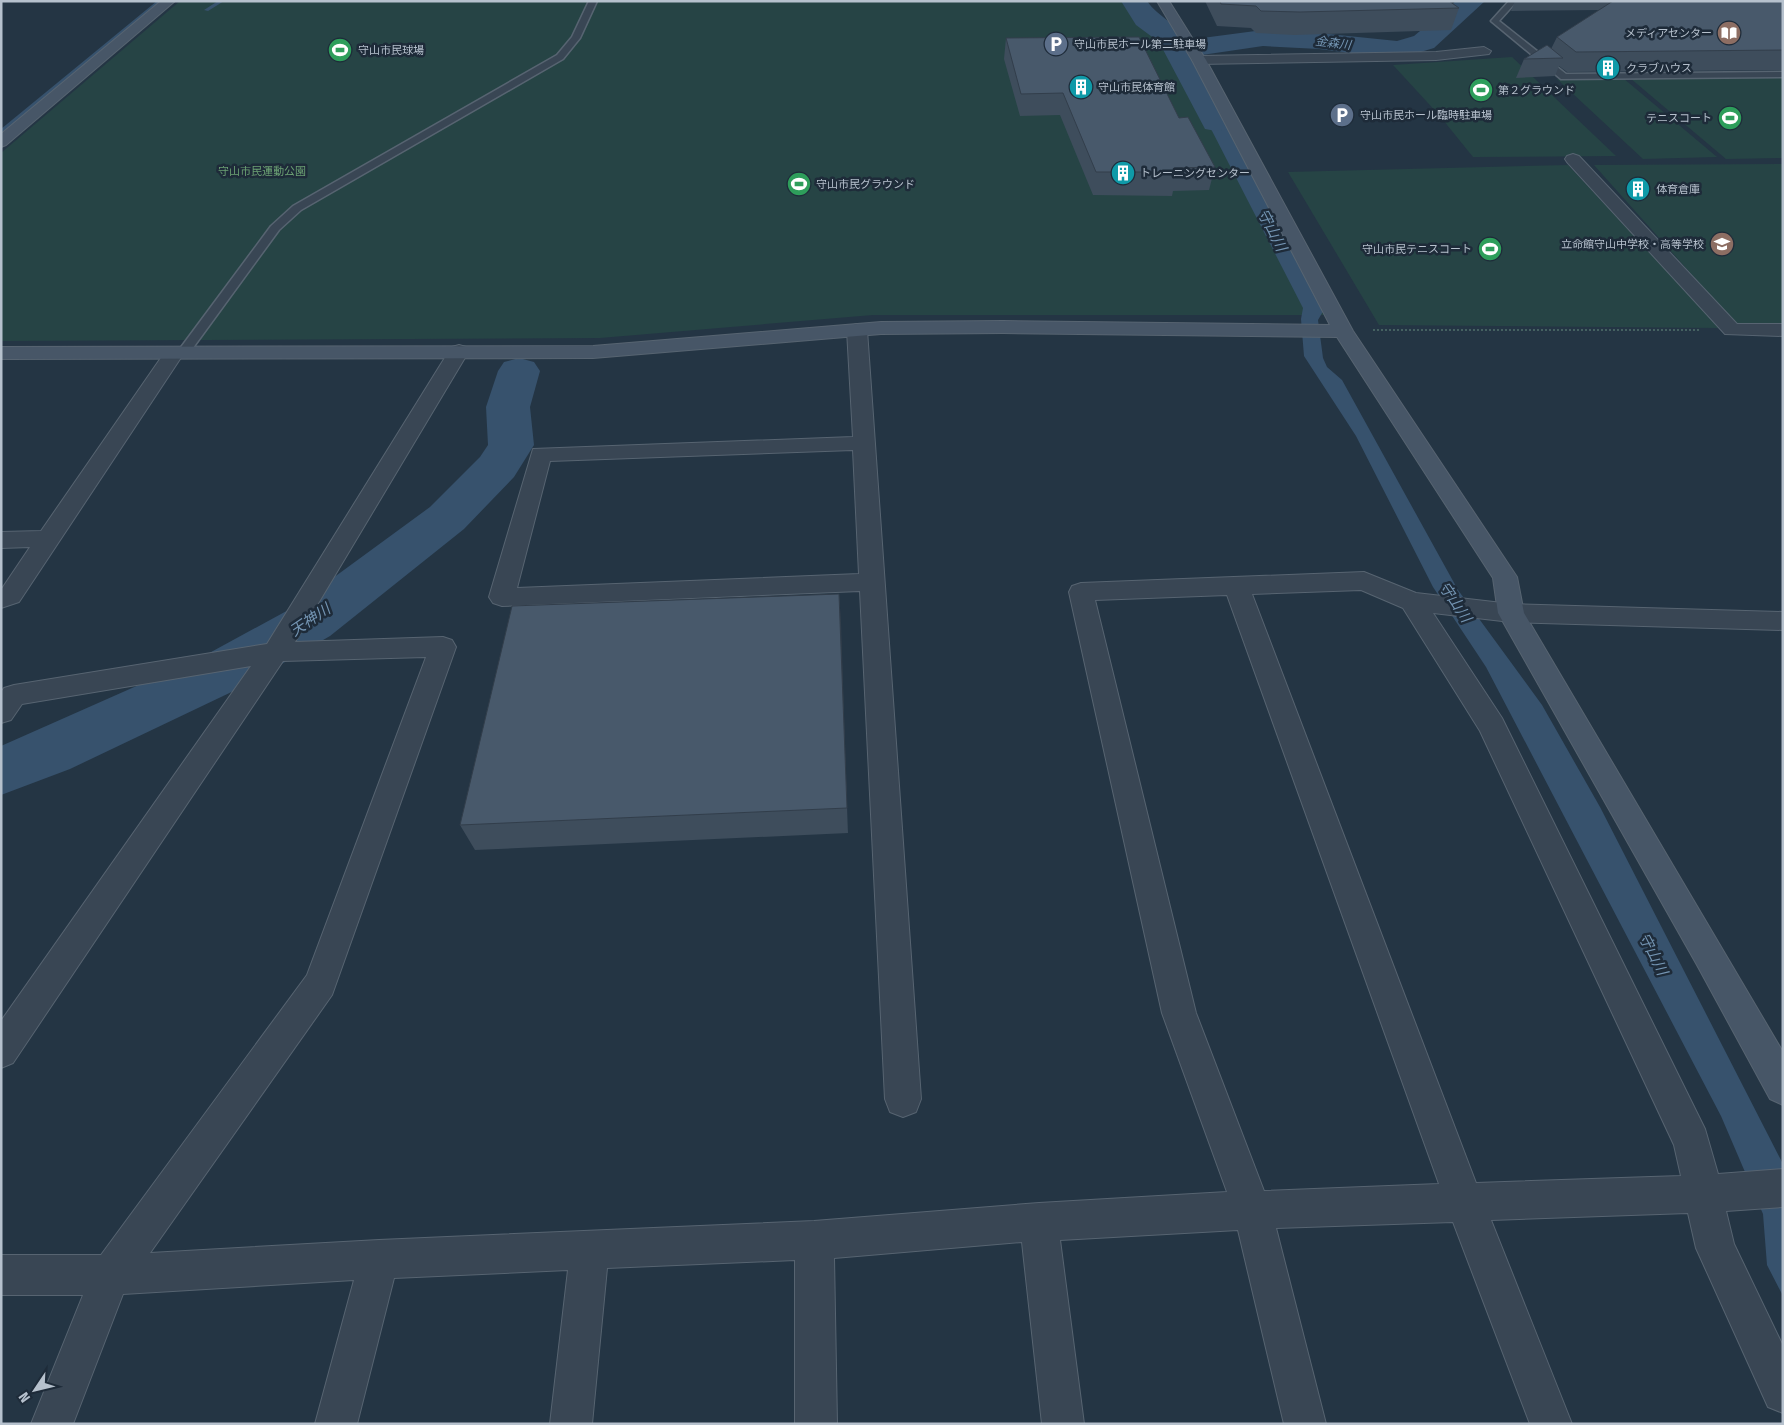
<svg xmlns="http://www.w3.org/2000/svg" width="1784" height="1425" font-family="'Fira Sans Condensed','Noto Sans JP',sans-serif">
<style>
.green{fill:#264445}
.water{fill:#37526d}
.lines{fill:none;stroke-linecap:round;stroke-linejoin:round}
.stream{fill:#37526d;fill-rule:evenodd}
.river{fill:#37526d;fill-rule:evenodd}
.lane-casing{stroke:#576471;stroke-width:3}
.street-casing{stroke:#576471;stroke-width:2}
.secondary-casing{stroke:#576471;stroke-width:2}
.path{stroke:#456161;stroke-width:2;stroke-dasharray:2 2;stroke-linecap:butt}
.lane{fill:#394654;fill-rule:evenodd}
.street{fill:#394654;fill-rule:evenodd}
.secondary{fill:#475667;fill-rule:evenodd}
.wall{fill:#3e4d5c}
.shaded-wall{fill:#323e4b}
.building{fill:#48596b;stroke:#323e4b}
.labels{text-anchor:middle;stroke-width:5;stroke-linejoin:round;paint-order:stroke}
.far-poi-label{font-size:11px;fill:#b6c1cd;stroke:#1e2b39;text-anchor:start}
.far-park-label{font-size:11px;fill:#6ba073;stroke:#1e2b39}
.far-water-label{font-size:12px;font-style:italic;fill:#7495b3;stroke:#1e2b39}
.water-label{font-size:15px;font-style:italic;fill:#7495b3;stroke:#1e2b39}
</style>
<rect width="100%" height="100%" fill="#243544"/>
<path class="green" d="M180,1H1147L1334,315H873L600,338L1,341V153Z
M1512,57L1616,156L1473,157L1439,115L1393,65Z
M1783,75V158L1726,159L1630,78Z
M1623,78L1717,157L1643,159L1557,79Z
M1783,164V324L1735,323L1594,165Z
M1568,165L1720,328L1379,325L1288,172Z"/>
<path class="water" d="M1186,52L1325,308L1318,320L1323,358L1327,367L1342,380L1458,590L1542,705L1600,807L1783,1164V1296L1767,1265L1763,1214L1721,1116L1486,667L1433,587L1356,436L1304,356L1301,319L1303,308L1172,53Z"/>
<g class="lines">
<path class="stream" d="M157,1H162L1,134V129Z
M218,1H224L208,11L204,10Z"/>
<path class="river" d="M1121,1H1147C1159,18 1178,24 1187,40L1263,30L1319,33L1397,41L1414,36L1456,1H1485L1434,48L1397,59L1319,49L1263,46L1195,56L1232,122L1227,129L1216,131L1205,129L1159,42L1136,25Z
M519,358L534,362L540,371L530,407L534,445L514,477L464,529L330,636L242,687L70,769L1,795V746L202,657L292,608L430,507L480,457L488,445L486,407L498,371L504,362Z"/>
<g class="lane-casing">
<path id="lane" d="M589,1H597L580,38L563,59L301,210L279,230L187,356H179V350L271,226L293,206L557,55L572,37Z
M1509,1H1517L1499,21L1566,74L1783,72V77L1561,79L1491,21Z"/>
</g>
<g class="street-casing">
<path id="street" d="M1484,47L1491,51L1489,54L1436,60L1199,64L1192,60L1199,56L1436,52Z
M1573,154L1579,156L1737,324H1783V336L1725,334L1567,162L1565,159L1567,156Z
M857,324L864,326L867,330L921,1099L916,1112L903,1117L890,1112L885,1099L860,591L502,606L493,603L489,597L533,449L853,437L847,330L850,326ZM853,450L859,574L517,588L550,461Z
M459,345L466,347L469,351L295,642L443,637L452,640L456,647L332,995L150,1253L379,1240L814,1221L1039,1203L1227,1192L1162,1013L1069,592L1072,586L1081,583L1364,572L1416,593L1511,604L1783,612V630L1511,622L1433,613L1502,718L1705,1129L1718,1174L1783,1169V1207L1726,1211L1734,1244L1783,1346V1413L1768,1407L1696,1248L1688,1213L1491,1220L1572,1424H1530L1453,1222L1276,1228L1326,1424H1284L1238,1230L1060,1240L1084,1424H1042L1022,1242L834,1258L837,1424H795V1260L607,1268L592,1424H550L568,1270L394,1278L357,1424H315L354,1280L123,1294L73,1424H31L83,1295H1V1255H101L307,975L426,657L283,661L13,1063L1,1068V1021L251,666L22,704L11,720L1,723V692L4,688L14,685L267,644L449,351L452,347ZM1361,590L1403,608L1480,731L1674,1145L1681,1176L1476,1183L1252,594ZM1227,595L1439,1184L1264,1191L1196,1013L1095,600Z
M174,347L181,349L184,353L19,602L1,608V590L30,547L1,548V532L41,531L167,349Z"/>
</g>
<g class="secondary-casing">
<path id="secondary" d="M161,1H175L6,145L1,147V134Z
M1157,1H1169L1206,60L1353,331L1517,577L1524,613L1783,1052V1105L1770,1099L1697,965L1498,613L1493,578L1337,337L1003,333L881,334L593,358L1,359V347L593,346L881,322L1003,321L1330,325L1192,60Z"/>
</g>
<path class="path" d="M1373,330H1699"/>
<use href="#lane" class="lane"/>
<use href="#street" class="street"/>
<use href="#secondary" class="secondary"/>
</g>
<path class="wall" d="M1205,1H1449L1459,8L1451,30L1294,35L1256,33L1251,28L1217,26Z
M1515,1H1783V70L1567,72L1559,66L1555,76L1516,78L1524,59L1551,49L1557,37L1600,10L1511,11Z
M1006,38L1179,118L1215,167L1209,190L1173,191L1172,196L1093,195L1060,115L1020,116L1004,59Z
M839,594L848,833L475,850L460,825Z"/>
<path class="shaded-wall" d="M839,594L841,622L848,833L847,808Z"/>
<path class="building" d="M1220,1H1449L1459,8L1300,12L1261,11L1256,6L1221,4Z
M1613,1H1783V50L1576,52L1557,37Z
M1139,37L1179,118L1188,117L1215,167L1174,168L1177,172H1096L1063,93L1021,94L1006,38Z
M1547,45L1563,58L1524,59Z
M839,594L847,808L460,825L512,606Z"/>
<defs>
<g id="library-disc" transform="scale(1.25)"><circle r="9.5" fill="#8d6e63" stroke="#1e2b39"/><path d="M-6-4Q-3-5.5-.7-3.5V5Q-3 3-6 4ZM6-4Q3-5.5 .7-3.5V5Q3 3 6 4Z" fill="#fff"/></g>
<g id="parking-disc" transform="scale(1.25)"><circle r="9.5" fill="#5c6f8a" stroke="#1e2b39"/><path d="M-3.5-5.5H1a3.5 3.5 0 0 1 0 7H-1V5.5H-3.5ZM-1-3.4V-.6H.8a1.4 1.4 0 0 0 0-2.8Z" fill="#fff"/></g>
<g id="stadium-disc" transform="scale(1.25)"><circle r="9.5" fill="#2e9e5b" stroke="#1e2b39"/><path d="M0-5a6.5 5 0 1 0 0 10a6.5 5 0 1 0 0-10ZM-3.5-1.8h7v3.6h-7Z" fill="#fff"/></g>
<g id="building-disc" transform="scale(1.25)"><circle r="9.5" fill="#0f9aa8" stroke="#1e2b39"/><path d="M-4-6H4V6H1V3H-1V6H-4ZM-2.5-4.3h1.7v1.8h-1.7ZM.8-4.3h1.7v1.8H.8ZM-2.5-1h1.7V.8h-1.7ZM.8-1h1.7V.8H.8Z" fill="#fff"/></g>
<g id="school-disc" transform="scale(1.25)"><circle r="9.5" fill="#8d6e63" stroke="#1e2b39"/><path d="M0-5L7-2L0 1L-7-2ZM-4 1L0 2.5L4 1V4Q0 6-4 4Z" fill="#fff"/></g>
</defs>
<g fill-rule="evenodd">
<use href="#library-disc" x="1729" y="33"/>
<use href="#parking-disc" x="1056" y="44"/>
<use href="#stadium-disc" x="340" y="50"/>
<use href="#building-disc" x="1608" y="68"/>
<use href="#building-disc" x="1081" y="87"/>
<use href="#stadium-disc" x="1481" y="90"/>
<use href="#parking-disc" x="1342" y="115"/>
<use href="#stadium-disc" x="1730" y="118"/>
<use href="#building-disc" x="1123" y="173"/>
<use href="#stadium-disc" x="799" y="184"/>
<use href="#building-disc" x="1638" y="189"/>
<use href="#school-disc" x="1722" y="244"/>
<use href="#stadium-disc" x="1490" y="249"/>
</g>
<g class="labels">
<g class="far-poi-label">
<text x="1712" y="37" text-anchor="end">メディアセンター</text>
<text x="1074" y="48">守山市民ホール第二駐車場</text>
<text x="358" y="54">守山市民球場</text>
<text x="1626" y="72">クラブハウス</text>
<text x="1098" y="91">守山市民体育館</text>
<text x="1498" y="94">第２グラウンド</text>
<text x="1360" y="119">守山市民ホール臨時駐車場</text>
<text x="1712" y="122" text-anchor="end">テニスコート</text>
<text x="1140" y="177">トレーニングセンター</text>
<text x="816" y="188">守山市民グラウンド</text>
<text x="1656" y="193">体育倉庫</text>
<text x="1704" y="248" text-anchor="end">立命館守山中学校・高等学校</text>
<text x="1472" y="253" text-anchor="end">守山市民テニスコート</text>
</g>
<g class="far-park-label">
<text x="262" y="175">守山市民運動公園</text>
</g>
<g class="far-water-label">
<text transform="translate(1333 43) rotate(7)" y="4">金森川</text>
</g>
<g class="water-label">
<text transform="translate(1272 230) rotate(63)" y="5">守山川</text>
<text transform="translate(1455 602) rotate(56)" y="5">守山川</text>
<text transform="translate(310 620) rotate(-34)" y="5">天神川</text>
<text transform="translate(1653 954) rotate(63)" y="5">守山川</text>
</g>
</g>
<rect width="1784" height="1425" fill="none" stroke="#b6c1cd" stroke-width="5"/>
<g transform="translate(35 1390) rotate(235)" stroke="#1e2b39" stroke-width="4" paint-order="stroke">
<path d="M0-4L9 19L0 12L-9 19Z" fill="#b6c1cd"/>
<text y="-8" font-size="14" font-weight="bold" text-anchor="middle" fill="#b6c1cd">N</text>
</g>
</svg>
